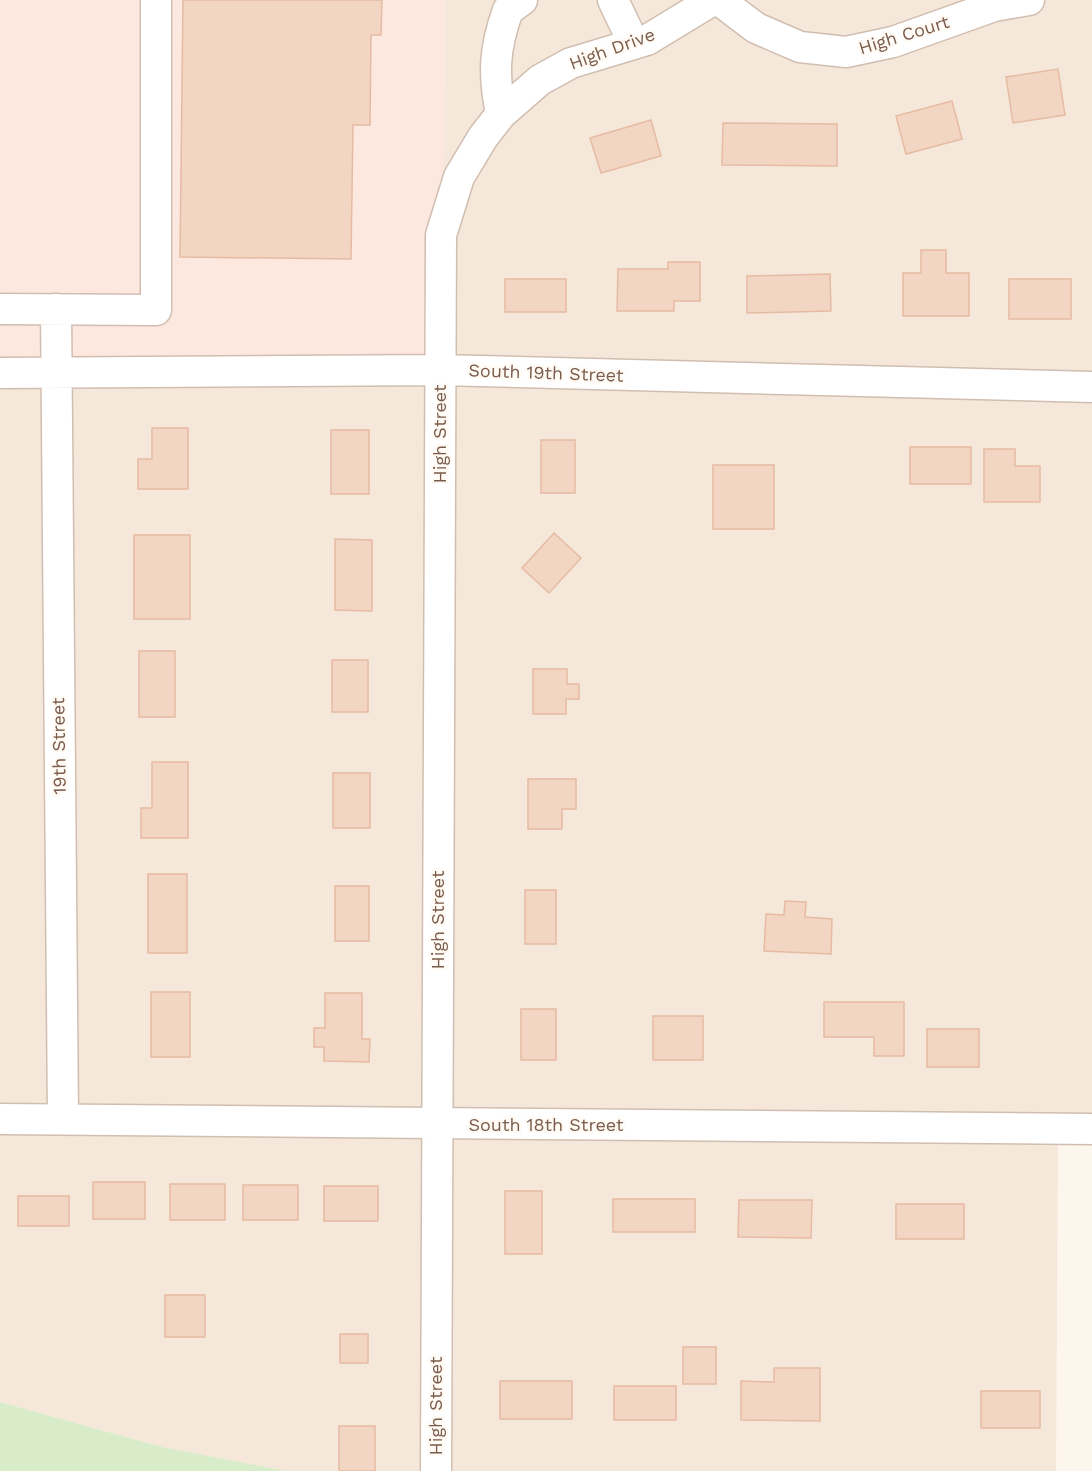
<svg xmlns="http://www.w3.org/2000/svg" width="1092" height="1471" font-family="'Work Sans',sans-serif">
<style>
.residential{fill:#f5e8da}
.commercial{fill:#fde8e0}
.green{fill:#d8ecc9}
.building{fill:#f3d5c3;stroke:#e6bba3;stroke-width:1.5}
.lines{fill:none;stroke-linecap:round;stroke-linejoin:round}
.minor-casing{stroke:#d1beb0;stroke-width:33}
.minor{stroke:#fff;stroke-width:30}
.labels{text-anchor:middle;stroke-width:4.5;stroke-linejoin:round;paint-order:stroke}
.street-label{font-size:18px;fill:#7a5c4d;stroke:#fffaf3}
</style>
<rect width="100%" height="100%" fill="#fdf6ec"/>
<path class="residential" d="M446,0H1092V1129H1058L1056,1471H286L162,1447L0,1402V373L441,235Z"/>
<path class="commercial" d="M0,0H446L440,370L0,373Z"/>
<path class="green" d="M0,1402L162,1447L286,1471H0Z"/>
<path class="building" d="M183,0H382L381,35H371L370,125H353L351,259L180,257Z
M1058,69L1065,115L1013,123L1006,77Z
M952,101L962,139L906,154L896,116Z
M651,120L661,156L601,173L590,138Z
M723,123L837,124V166L722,165Z
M921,250H946V273H969V316H903V273H921Z
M668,262H700V301H674V311H617L618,269H668Z
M830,274L831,311L747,313V276Z
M505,279H566V312H505Z
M1009,279H1071V319H1009Z
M152,428H188V489H138V459H152Z
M331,430H369V494H331Z
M541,440H575V493H541Z
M910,447H971V484H910Z
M984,449H1015V466H1040V502H984Z
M713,465H774V529H713Z
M554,533L581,558L549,593L522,568Z
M134,535H190V619H134Z
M335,539L372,540V611L335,610Z
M139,651H175V717H139Z
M332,660H368V712H332Z
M533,669H567V684H579V699H566V714H533Z
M152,762H188V838H141V808H152Z
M333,773H370V828H333Z
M528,779H576V809H562V829H528Z
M148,874H187V953H148Z
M335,886H369V941H335Z
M525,890H556V944H525Z
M785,901L806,902L805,917L832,919L831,954L764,951L766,914L784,915Z
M151,992H190V1057H151Z
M325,993H362V1039H370L369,1062L324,1061V1047H314V1028H325Z
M824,1002H904V1056H874V1037H824Z
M521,1009H556V1060H521Z
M653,1016H703V1060H653Z
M927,1029H979V1067H927Z
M93,1182H145V1219H93Z
M170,1184H225V1220H170Z
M243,1185H298V1220H243Z
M324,1186H378V1221H324Z
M505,1191H542V1254H505Z
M18,1196H69V1226H18Z
M613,1199H695V1232H613Z
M739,1200H812L811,1238L738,1237Z
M896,1204H964V1239H896Z
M165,1295H205V1337H165Z
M340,1334H368V1363H340Z
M683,1347H716V1384H683Z
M774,1368H820V1421L741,1420V1381L774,1382Z
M500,1381H572V1419H500Z
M614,1386H676V1420H614Z
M981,1391H1040V1428H981Z
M339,1426H375V1471H339Z"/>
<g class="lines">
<g class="minor-casing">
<path id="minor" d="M613,0L634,44
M719,0L756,28L800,47L846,52L893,42L994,6L1029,0
M501,114C493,74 494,49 508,10L522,0
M0,309L156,310V0
M56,309L63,1119
M0,373L440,370L1092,387
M0,1119L1092,1129
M436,1471L441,235L459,177L483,137L501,114L540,80L571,63L647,40L713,0"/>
</g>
<use href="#minor" class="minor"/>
</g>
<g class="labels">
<g class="street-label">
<text transform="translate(904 35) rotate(-17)" y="6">High Court</text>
<text transform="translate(612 49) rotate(-20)" y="6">High Drive</text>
<text transform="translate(546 373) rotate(2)" y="6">South 19th Street</text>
<text transform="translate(440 434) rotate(-90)" y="6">High Street</text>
<text transform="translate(59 746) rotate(-91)" y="6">19th Street</text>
<text transform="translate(438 920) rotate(-90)" y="6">High Street</text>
<text x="546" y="1131">South 18th Street</text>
<text transform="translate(436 1406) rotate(-90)" y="6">High Street</text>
</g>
</g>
</svg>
